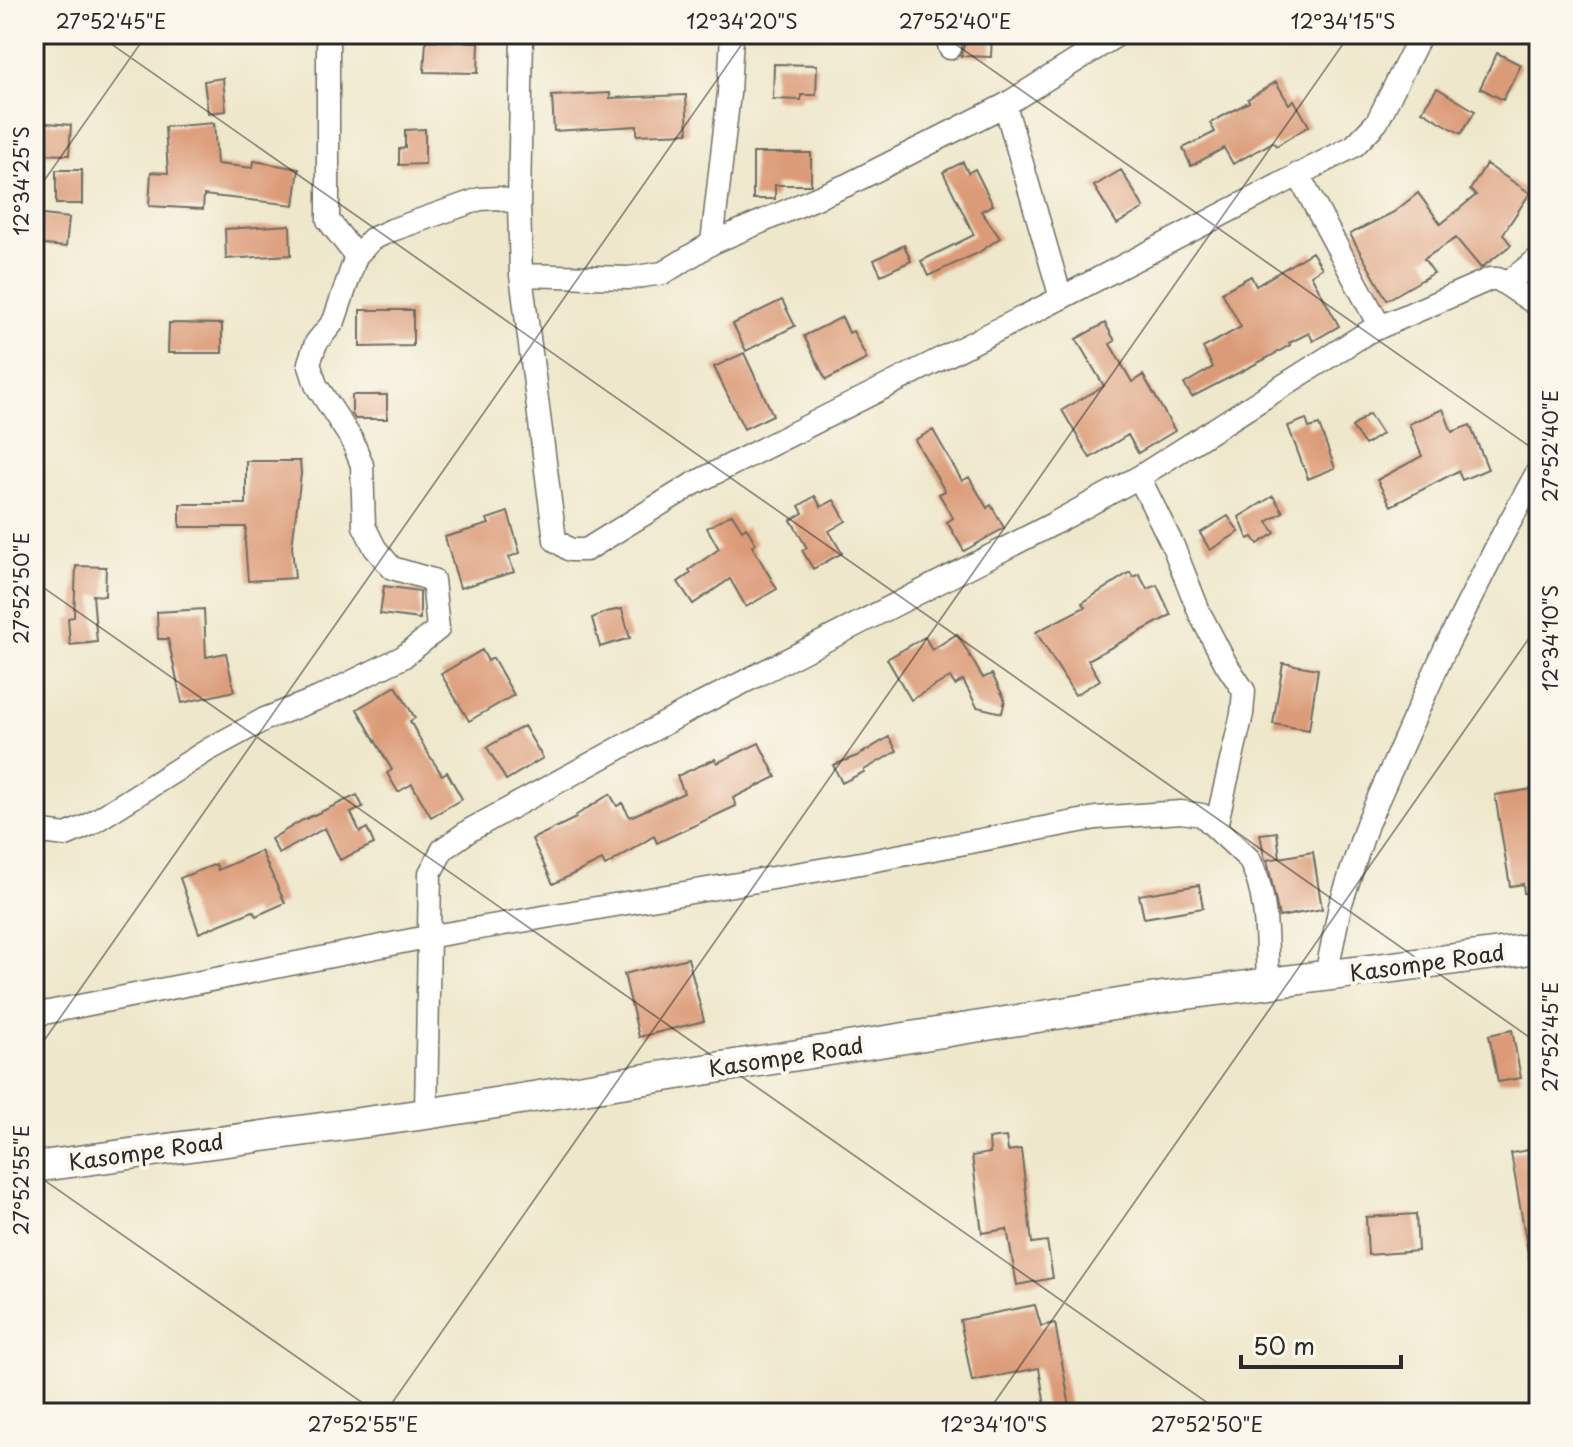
<svg xmlns="http://www.w3.org/2000/svg" width="1573" height="1447" font-family="'Playpen Sans',sans-serif">
<style>
.building{fill:#dc9b78}
.lines{fill:none;stroke-linecap:round;stroke-linejoin:round}
.street-casing{stroke:#6f6d63;stroke-width:25}
.secondary-casing{stroke:#6f6d63;stroke-width:33}
.street{stroke:#fff;stroke-width:22}
.secondary{stroke:#fff;stroke-width:30}
.ticks{fill:none;stroke:#2b2b2b;stroke-width:2;stroke-opacity:0.45}
.labels{text-anchor:middle;stroke-width:8;stroke-linejoin:round;paint-order:stroke}
.street-label{font-size:22px;fill:#2b2b2b;stroke:#fbf7ec}
.neatline{fill:none;stroke:#2b2b2b;stroke-width:3}
.ticks-label{font-size:20px;text-anchor:middle;fill:#2b2b2b}
</style>
<rect width="100%" height="100%" fill="#fbf7ec"/>
<filter id="ink" filterUnits="userSpaceOnUse"><feTurbulence type="fractalNoise" baseFrequency=".0125" numOctaves="2"/><feDisplacementMap in="SourceGraphic" scale="16" xChannelSelector="R" yChannelSelector="G"/><feConvolveMatrix kernelMatrix="1 2 1 2 8 2 1 2 1" color-interpolation-filters="sRGB"/></filter>
<filter id="wash" filterUnits="userSpaceOnUse"><feTurbulence type="fractalNoise" baseFrequency=".006" numOctaves="4" result="noise"/><feDisplacementMap in="SourceGraphic" scale="32" xChannelSelector="R" yChannelSelector="G"/><feGaussianBlur stdDeviation="1.8" result="paint"/><feColorMatrix in="noise" values="0 0 0 0 0 0 0 0 0 0 0 0 0 0 0 0 0 1.4 0 .05"/><feComposite in="paint" operator="in"/></filter>
<g filter="url(#wash)">
<rect width="100%" height="100%" fill="#eee7cb"/>
<g id="blocks">
<path class="building" d="M961,34H992L991,57L961,56L964,45Z
M426,40L479,42L478,73L424,72Z
M1497,53L1521,65L1503,100L1480,88Z
M774,64L817,65L816,95H801V100L773,99Z
M223,78L226,111L208,113L204,81Z
M1276,82L1289,104L1294,100L1309,126L1276,146L1273,142L1233,164L1224,148L1191,166L1183,148L1215,132L1210,123L1249,102L1248,99Z
M1437,88L1475,111L1461,134L1422,111Z
M610,93V98L686,95L688,133L637,135V126L554,131L552,96Z
M34,122L71,125L69,155L34,154Z
M214,123L217,164L253,168L254,161L299,169L294,205L204,195L203,209L149,206L151,172L168,173L165,127Z
M425,129V164L399,165V149L405,148V130Z
M753,153H811V185H775V199H753Z
M963,162L968,173L975,169L993,205L981,211L1000,238L978,253L928,276L921,261L974,235L943,172Z
M1486,164L1530,193L1503,234L1511,245L1481,268L1456,238L1424,259L1434,273L1387,300L1350,234L1394,212L1418,193L1441,224L1476,195L1470,190Z
M56,170H82V204H56Z
M1121,170L1144,208L1117,224L1094,186Z
M34,214L69,218L66,247L34,244Z
M290,225L291,255L226,259L225,229Z
M904,245L911,261L881,275L874,260Z
M1312,252L1322,268L1311,275L1339,326L1313,341L1309,333L1289,343L1290,345L1267,358L1192,397L1184,384L1213,367L1203,348L1241,327L1222,292L1251,276L1256,286Z
M782,300L795,326L746,351L733,324Z
M360,310H413V346L360,347Z
M842,317L849,333L853,331L867,359L826,380L804,336Z
M169,323L222,324V353H168Z
M1105,323L1115,341L1110,344L1132,382L1143,375L1175,431L1138,453L1128,435L1090,458L1062,410L1104,386L1076,339Z
M744,353L773,415L744,429L714,367Z
M352,395H387V419H355L352,414Z
M1443,409L1452,432L1470,425L1488,469L1462,480L1458,471L1391,506L1377,480L1422,456L1409,424Z
M1369,414L1382,434L1365,445L1352,427Z
M1306,419L1309,428L1319,425L1335,468L1308,479L1288,426Z
M933,430L962,481L969,477L987,508L991,505L1004,528L964,551L947,522L953,518L939,494L945,491L915,440Z
M246,461H300L301,474L292,546L295,578L248,581L245,542L246,527H180V504H246Z
M815,496L821,507L834,500L846,521L829,531L842,553L813,569L802,550L807,548L791,520L803,513L799,506Z
M1273,496L1283,512L1267,522L1275,533L1258,544L1253,537L1248,539L1239,517Z
M508,512L520,553L509,557L514,572L460,588L445,537L489,524L487,519Z
M732,514L742,530L746,527L756,544L752,546L777,589L746,607L730,579L693,604L678,582L691,573L689,570L719,549L707,528Z
M1228,516L1239,532L1210,550L1200,533Z
M76,566L106,567L105,596L93,595L97,642L70,645L68,618L74,617Z
M1130,572L1133,577L1139,574L1147,589L1157,585L1171,615L1088,660L1100,680L1075,695L1036,632L1085,607L1082,603Z
M384,586L420,591V619L380,614Z
M204,609L206,657L226,653L234,691L182,703L168,639H158L157,612Z
M622,609L630,638L600,647L592,618L606,612Z
M957,634L983,678L992,674L1005,700L1002,713L977,707L963,680L955,685L950,677L911,700L887,659L925,637L932,650Z
M482,650L488,661L493,658L514,695L469,721L441,674Z
M1283,663L1318,669L1309,730L1273,724Z
M396,686L415,718L410,721L426,750L442,775L447,772L462,799L431,817L412,784L398,792L387,773L392,770L357,709Z
M524,726L543,758L506,780L487,747Z
M889,737L897,751L864,770V772L842,783L833,765L857,756Z
M759,743L776,777L733,798L736,806L657,843L654,836L605,866L602,860L553,884L532,839L576,818L575,816L610,794L617,806L622,803L630,817L684,793L677,776L715,759L717,763Z
M1539,788V891L1524,893L1523,884L1510,886L1495,795Z
M357,795L363,807L351,813L360,832L367,828L374,844L340,860L325,828L279,854L271,839L301,821Z
M1277,832L1280,858L1265,860L1260,834Z
M261,851L285,903L256,916L253,911L199,933L180,878L216,864L218,870Z
M1313,852L1322,909L1279,917L1267,860Z
M1199,885L1203,908L1144,918L1139,895Z
M688,958L704,1021L639,1037L624,974Z
M1512,1030L1521,1078L1498,1082L1489,1035Z
M1006,1137L1008,1151L1021,1149L1032,1243L1047,1241L1053,1278L1017,1285L1007,1229L982,1233L972,1156L990,1153L989,1139Z
M1535,1149L1539,1174V1264H1530L1511,1153Z
M1416,1214L1418,1251L1368,1255L1366,1217Z
M1035,1305L1041,1326L1055,1323L1071,1413H1046L1039,1368L972,1381L960,1320Z"/>
</g>
</g>
<g filter="url(#ink)">
<use href="#blocks" fill-opacity="0" stroke="#6f6d63" stroke-width="2"/>
<g class="lines">
<g class="street-casing">
<path id="street" d="M328,34V220L356,256
M522,34L519,204L521,275L555,540L570,550H586L693,484L1061,298L1354,146L1377,122L1421,34
M946,34L950,48
M1005,105L1061,298
M712,243L729,93L732,34
M521,275L629,278L663,273L712,243L849,184L1005,105L1119,34
M1506,284L1539,258
M1380,327L1490,279H1498L1539,306
M1139,477L1173,546L1200,614L1226,664L1244,691L1242,714L1216,826
M34,831L66,835L89,825L208,750L265,719L319,698L403,657L438,629L433,580L392,568L375,548L364,526L362,465L352,440L316,385L309,363L316,343L334,321L356,256L372,239L392,230L480,199L499,198L519,204
M1326,976L1340,906L1367,824L1445,649L1501,538L1539,469
M34,1015L427,937L855,864L1096,818L1181,812L1202,815L1249,859C1269,896 1266,943 1268,983
M426,1114L430,873L443,849L470,830L691,709L1053,524L1139,477L1368,332L1380,327L1298,174"/>
</g>
<g class="secondary-casing">
<path id="secondary" d="M34,1167L426,1114L1163,997L1539,948"/>
</g>
<use href="#street" class="street"/>
<use href="#secondary" class="secondary"/>
</g>
</g>
<path class="ticks" d="M97,34L1539,1044M941,34L1539,453M34,195L147,34M34,581L1222,1413M34,1055L749,34M34,1173L377,1413M385,1413L1350,34M987,1413L1539,624"/>
<g class="labels">
<g class="street-label">
<text transform="translate(1427 963) rotate(-8)" y="8">Kasompe Road</text>
<text transform="translate(786 1057) rotate(-9)" y="8">Kasompe Road</text>
<text transform="translate(146 1152) rotate(-8)" y="8">Kasompe Road</text>
</g>
</g>
<rect width="1573" height="1447" fill="none" stroke="#fbf7ec" stroke-width="88"/>
<path d="M1241 1355v12h160v-12" fill="none" stroke="#2b2b2b" stroke-width="4"/>
<text x="1253" y="1355" font-size="24" fill="#2b2b2b" stroke="#fbf7ec" stroke-width="6" paint-order="stroke">50 m</text>
<rect x="44" y="44" width="1485" height="1359" class="neatline"/>
<g class="ticks-label">
<text x="111" y="29">27°52'45"E</text>
<text x="742" y="29">12°34'20"S</text>
<text x="955" y="29">27°52'40"E</text>
<text x="1343" y="29">12°34'15"S</text>
<text transform="translate(22 181) rotate(-90)" y="7">12°34'25"S</text>
<text transform="translate(1551 446) rotate(-90)" y="7">27°52'40"E</text>
<text transform="translate(22 588) rotate(-90)" y="7">27°52'50"E</text>
<text transform="translate(1551 638) rotate(-90)" y="7">12°34'10"S</text>
<text transform="translate(1551 1037) rotate(-90)" y="7">27°52'45"E</text>
<text transform="translate(22 1180) rotate(-90)" y="7">27°52'55"E</text>
<text x="363" y="1432">27°52'55"E</text>
<text x="994" y="1432">12°34'10"S</text>
<text x="1207" y="1432">27°52'50"E</text>
</g>
</svg>
